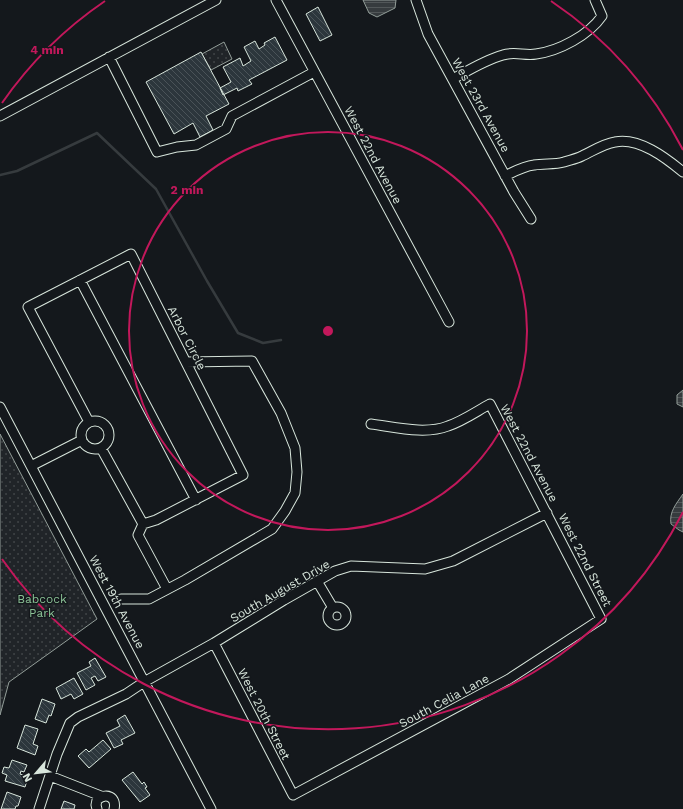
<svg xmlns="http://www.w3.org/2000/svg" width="683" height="809" font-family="'Work Sans',sans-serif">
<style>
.park{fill:url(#park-dots);stroke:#939e99}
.water{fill:url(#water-rules);stroke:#939e99}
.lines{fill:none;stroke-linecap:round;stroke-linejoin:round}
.stream{stroke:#363b3e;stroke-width:2.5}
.building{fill:url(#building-back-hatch);stroke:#d8e6dc}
.minor-casing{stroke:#d8e6dc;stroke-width:11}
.minor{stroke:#14181c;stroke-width:9}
.ring{fill:none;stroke:#c2185b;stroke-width:2}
.labels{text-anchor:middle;stroke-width:3;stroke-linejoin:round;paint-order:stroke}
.street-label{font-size:12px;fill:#d8e6dc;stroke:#14181c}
.park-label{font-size:12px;fill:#8ac095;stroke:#14181c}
.centre{fill:#c2185b;stroke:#14181c;stroke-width:2}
.ring-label{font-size:12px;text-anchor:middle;font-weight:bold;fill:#c2185b;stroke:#14181c;stroke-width:3;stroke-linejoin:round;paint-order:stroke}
</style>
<defs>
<pattern id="park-dots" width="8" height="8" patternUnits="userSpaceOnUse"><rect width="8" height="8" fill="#202428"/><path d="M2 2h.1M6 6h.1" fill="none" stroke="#404447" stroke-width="1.8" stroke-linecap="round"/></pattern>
<pattern id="water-rules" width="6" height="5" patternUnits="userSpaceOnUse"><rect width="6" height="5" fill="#363b3e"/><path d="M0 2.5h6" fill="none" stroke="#525759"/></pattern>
<pattern id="building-back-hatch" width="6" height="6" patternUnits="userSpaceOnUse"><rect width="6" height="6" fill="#2c363c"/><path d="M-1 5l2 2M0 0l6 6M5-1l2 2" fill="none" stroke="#4a5358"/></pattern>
</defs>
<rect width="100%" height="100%" fill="#14181c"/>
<path class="park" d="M224,42L232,59L211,70L202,54Z
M0,434L97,619L9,682L0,715Z"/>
<path class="water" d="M363,0H396L395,8L377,17L369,13Z
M683,390V407L677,404V395Z
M683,494V532L679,530L671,524C669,512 676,504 683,494Z"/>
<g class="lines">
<path class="stream" d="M0,175L17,171L97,133L156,189L207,281L238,333L263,343L281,340"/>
</g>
<path class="building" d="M318,7L332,35L320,41L306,14Z
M275,37L287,60L249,80L252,84L238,91L237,88L223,95L220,88L231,82L223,67L240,58L243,66L251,61L244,47L255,41L259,49L265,45L264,43Z
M201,52L229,104L206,116L213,130L200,137L193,123L174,134L146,82Z
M95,658L106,677L98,681L95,676L91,678L95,685L86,690L77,673L91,666L89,662Z
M74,678L83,694L74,699L71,694L61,699L56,688Z
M42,699L55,704L51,716L49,715L46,723L35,719Z
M125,715L135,733L121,740L123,744L114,748L106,733L120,726L117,720Z
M25,725L38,729L33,744L38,746L35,755L17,748Z
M103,740L111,749L89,768L78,756L86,749L89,752Z
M12,760L27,765L24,772L21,771L20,774L28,777L25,787L5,781L7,775L2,773L4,767L9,768Z
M133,772L142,784L144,782L147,787L145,788L150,795L140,802L122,780Z
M7,792L21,797L18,806H16L15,809H1Z
M64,801L75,805L74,809H61Z"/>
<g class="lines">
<g class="minor-casing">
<path id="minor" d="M276,0L449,322
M416,0L428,34L514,192L531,219
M109,57L157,152L177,147L196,145L226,129L232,116L314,72
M453,79C469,70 485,60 503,55C514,51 525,56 536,54C559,51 589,35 602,16L595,0
M0,116L216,0
M505,176C515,171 524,166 534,165C544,163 554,165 564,162C570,160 576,159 582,156C593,151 603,144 615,142C639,137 666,158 683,172
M80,280L196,500
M0,407L211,809
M81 435a14 14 0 1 1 28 0a14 14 0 1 1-28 0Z
M89,422L28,307L131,254L243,475L156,520L143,524L101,448
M31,466L82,440
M143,524L138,535L167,589
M317,581L333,608
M121,599H149L185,580L272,529L285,511L295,493L297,472L295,448L281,413L252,361L186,362
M328 616a9 9 0 1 1 18 0a9 9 0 1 1-18 0Z
M214,643L293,795L509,679L601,619L490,404C477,411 463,421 448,426C425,435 395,427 371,424
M50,776L101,796
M39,809L57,754L70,723L78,717L126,694L144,682L214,643L284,600L335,571L351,566L425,569L453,561L547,513
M97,809L96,805L97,800C106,792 117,797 114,809"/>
</g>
<use href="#minor" class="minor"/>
</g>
<g class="ring">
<circle cx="328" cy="331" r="199"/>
<path d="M683 512A398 398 0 0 1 2 559M2 103A398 398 0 0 1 105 1M551 1A398 398 0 0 1 683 150"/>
</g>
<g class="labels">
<g class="street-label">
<text transform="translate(481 105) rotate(61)" y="4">West 23rd Avenue</text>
<text transform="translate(373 155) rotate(62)" y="4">West 22nd Avenue</text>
<text transform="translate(187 338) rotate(63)" y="4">Arbor Circle</text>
<text transform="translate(529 453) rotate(62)" y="4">West 22nd Avenue</text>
<text transform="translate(585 560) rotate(63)" y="4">West 22nd Street</text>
<text transform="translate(280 591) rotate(-30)" y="4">South August Drive</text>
<text transform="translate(117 602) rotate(62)" y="4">West 19th Avenue</text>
<text transform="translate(444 701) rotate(-28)" y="4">South Celia Lane</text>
<text transform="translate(264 714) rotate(63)" y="4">West 20th Street</text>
</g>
<g class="park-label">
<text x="42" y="603">Babcock<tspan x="42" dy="14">Park</tspan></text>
</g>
</g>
<circle cx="328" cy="331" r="6" class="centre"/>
<g class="ring-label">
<text x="47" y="54">4 min</text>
<text x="187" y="194">2 min</text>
</g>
<g transform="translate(36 773) rotate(242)" stroke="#14181c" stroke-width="3" paint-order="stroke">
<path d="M0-3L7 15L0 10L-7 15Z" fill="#d8e6dc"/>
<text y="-6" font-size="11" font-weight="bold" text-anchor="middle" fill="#d8e6dc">N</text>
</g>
</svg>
